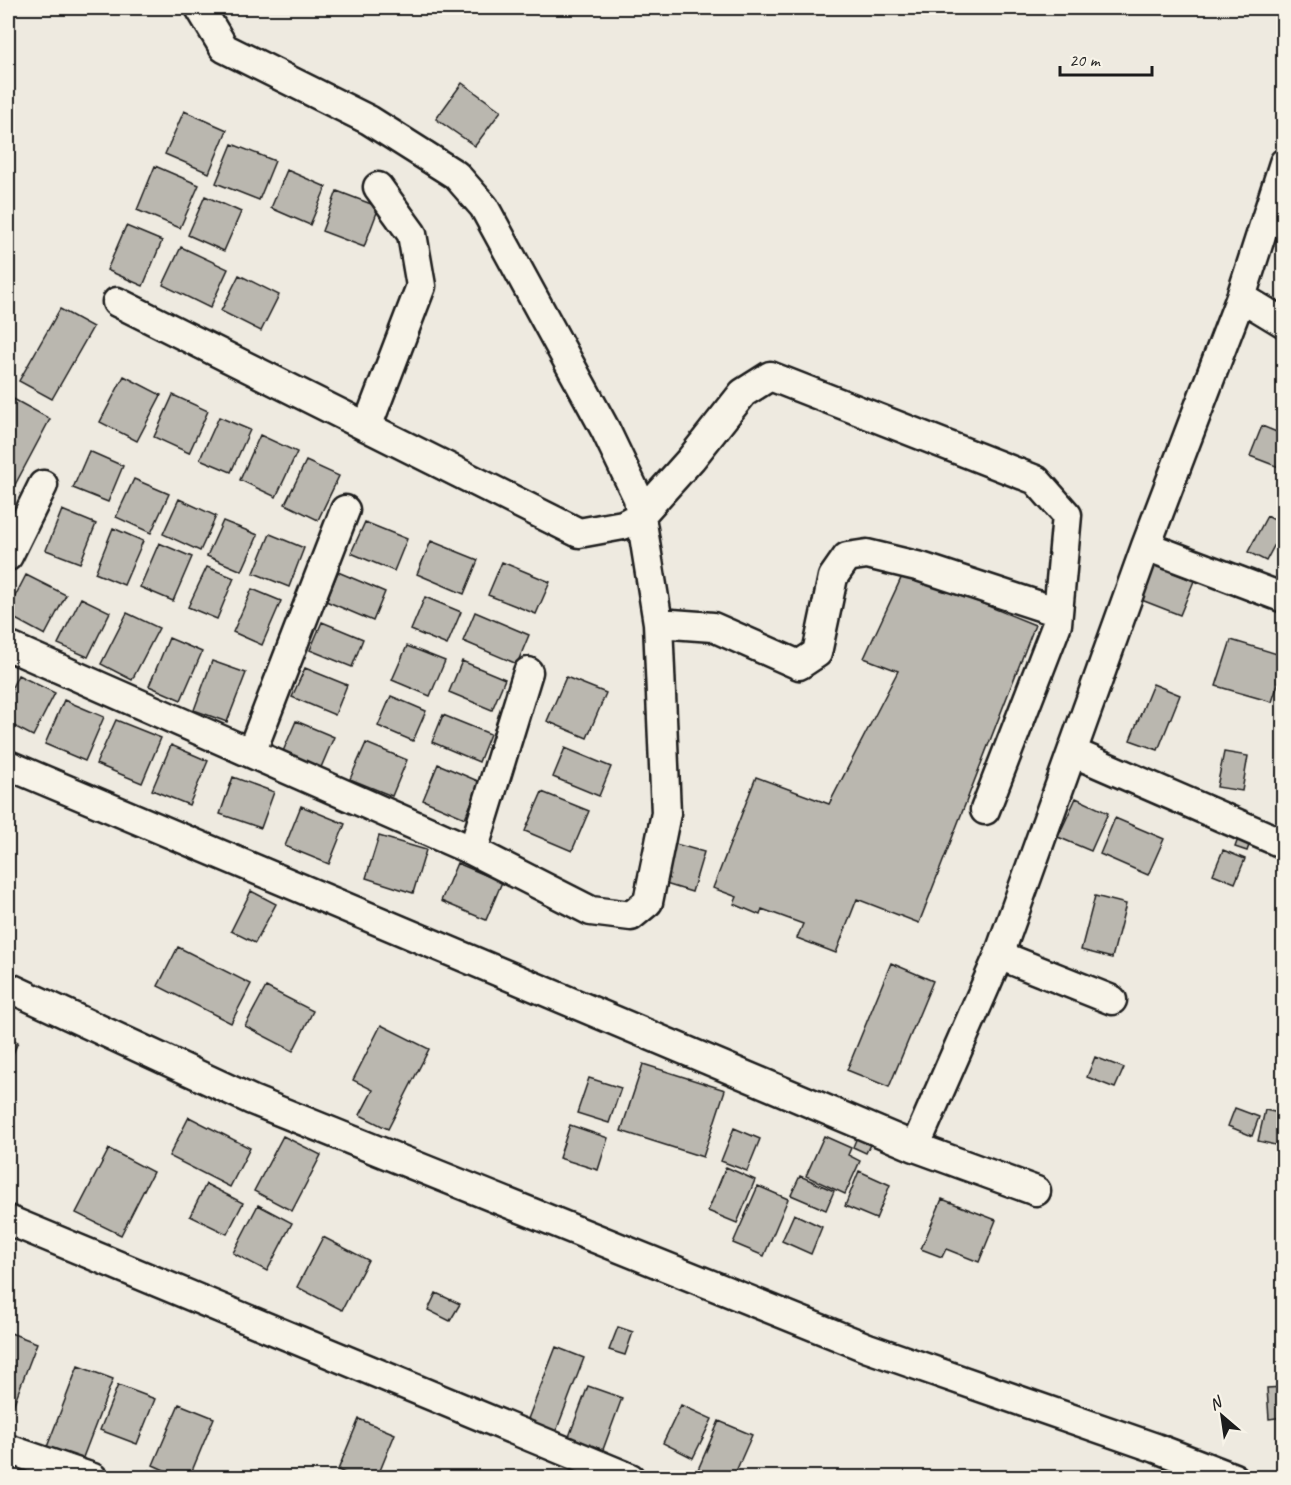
<svg xmlns="http://www.w3.org/2000/svg" width="1291" height="1485" font-family="Caveat,sans-serif">
<style>
.building{fill:#bab7af;stroke:#1c1c1c;stroke-width:1.5}
.lines{fill:none;stroke-linecap:round;stroke-linejoin:round}
.street-casing{stroke:#1c1c1c;stroke-width:33}
.street{stroke:#f7f3e8;stroke-width:28}
</style>
<rect width="100%" height="100%" fill="#eeeae0"/>
<filter id="ink" filterUnits="userSpaceOnUse"><feTurbulence type="fractalNoise" baseFrequency=".0167" numOctaves="2"/><feDisplacementMap in="SourceGraphic" scale="12" xChannelSelector="R" yChannelSelector="G"/><feConvolveMatrix kernelMatrix="1 2 1 2 8 2 1 2 1" color-interpolation-filters="sRGB"/></filter>
<g filter="url(#ink)">
<path class="building" d="M462,83L501,111L475,146L436,119Z
M184,111L227,130L209,173L165,154Z
M232,144L275,161L259,200L216,183Z
M155,166L199,185L180,228L137,210Z
M287,170L326,187L310,225L271,208Z
M337,191L379,207L364,247L322,231Z
M205,196L241,212L224,251L188,235Z
M126,226L162,241L143,286L107,270Z
M181,247L228,269L210,308L163,285Z
M239,275L279,295L261,331L221,311Z
M60,309L93,327L52,399L19,381Z
M124,376L161,395L137,441L100,422Z
M173,395L208,411L189,453L154,437Z
M8,396L50,419L8,498Z
M219,417L250,430L231,472L200,459Z
M1262,426L1284,435V469L1250,456Z
M260,435L297,452L276,497L240,480Z
M89,451L123,466L108,502L73,488Z
M306,461L339,476L318,520L285,504Z
M134,479L169,494L151,533L116,517Z
M179,499L216,516L200,551L163,534Z
M62,510L96,524L80,563L46,550Z
M1267,516L1284,525V527L1266,561L1248,552Z
M223,521L258,535L242,571L207,556Z
M365,522L407,539L394,571L351,553Z
M113,528L143,541L124,585L95,573Z
M270,534L304,548L289,587L254,573Z
M431,541L478,560L464,594L417,574Z
M159,543L192,557L173,601L140,587Z
M502,562L550,582L536,614L488,595Z
M1153,564L1194,581L1180,615L1139,599Z
M207,567L234,578L217,619L188,607Z
M338,572L385,592L373,621L326,601Z
M904,572L1035,625L919,923L857,899L836,953L797,938L803,924L762,909L760,915L734,904L737,897L713,888L756,777L829,804L898,671L864,658Z
M26,575L66,595L45,635L8,615V610Z
M252,589L281,601L262,645L233,632Z
M425,597L461,612L447,645L411,630Z
M81,598L110,612L88,657L58,644Z
M475,612L529,635L517,664L463,641Z
M127,613L159,628L132,680L101,664Z
M322,622L363,639L352,667L310,650Z
M169,638L202,652L181,700L149,686Z
M1231,640L1284,656V665L1272,702L1216,686Z
M407,646L445,661L430,696L392,680Z
M212,661L246,673L227,722L194,710Z
M462,661L505,679L492,710L449,692Z
M305,668L347,685L335,715L292,697Z
M18,675L55,693L33,736L8,723V696Z
M566,677L606,693L587,738L547,721Z
M1153,684L1180,695L1158,750L1130,740Z
M391,696L426,711L413,741L378,726Z
M64,700L104,717L85,761L45,744Z
M443,715L490,734L479,762L432,742Z
M116,720L161,738L142,783L96,764Z
M296,721L334,737L319,772L281,756Z
M366,743L407,760L392,796L350,779Z
M171,745L208,761L189,805L152,790Z
M565,748L611,767L599,796L553,777Z
M1224,752L1248,756L1242,791L1217,787Z
M438,764L480,782L465,818L423,800Z
M233,777L274,792L261,828L220,814Z
M542,792L589,811L572,851L525,831Z
M1076,798L1108,813L1091,851L1058,837Z
M301,806L345,824L329,864L285,846Z
M1115,818L1164,839L1148,875L1100,854Z
M8,826L14,828L8,842Z
M1240,833L1252,837L1247,851L1235,847Z
M379,836L426,850L413,893L366,878Z
M672,843L704,852L692,892L659,882Z
M1223,850L1245,859L1235,883L1213,874Z
M457,863L502,882L486,920L441,901Z
M251,891L276,904L255,943L231,931Z
M1095,896L1126,904L1112,958L1081,950Z
M178,947L251,984L231,1023L158,986Z
M891,963L933,981L889,1087L847,1070Z
M266,987L313,1011L293,1051L245,1026Z
M381,1025L429,1049L388,1129L360,1115L373,1090L353,1080Z
M8,1037L18,1042L8,1065Z
M1095,1057L1124,1068L1115,1088L1087,1077Z
M643,1064L725,1090L703,1157L621,1131Z
M589,1078L621,1088L609,1123L577,1113Z
M1235,1108L1259,1117L1252,1136L1228,1126Z
M1265,1110L1284,1114V1147L1258,1141Z
M189,1117L250,1148L230,1187L169,1156Z
M570,1125L608,1138L598,1170L559,1158Z
M734,1128L760,1139L747,1171L721,1161Z
M859,1132L873,1138L866,1153L853,1147Z
M283,1136L321,1155L292,1211L254,1191Z
M824,1136L851,1148L848,1155L860,1161L845,1194L806,1176Z
M109,1149L153,1172L121,1235L76,1213Z
M726,1167L755,1180L737,1223L708,1211Z
M859,1171L890,1185L876,1219L845,1206Z
M800,1176L834,1191L826,1210L791,1195Z
M206,1184L243,1203L227,1234L190,1216Z
M758,1186L788,1199L764,1256L733,1243Z
M942,1199L996,1220L979,1262L946,1249L942,1257L921,1249Z
M258,1205L292,1223L267,1271L233,1253Z
M794,1214L822,1227L811,1254L782,1241Z
M323,1237L368,1260L342,1310L297,1287Z
M436,1293L460,1304L450,1321L428,1310Z
M618,1327L633,1332L625,1355L609,1350Z
M8,1332L37,1343L8,1419Z
M556,1347L584,1358L555,1434L526,1424Z
M78,1366L113,1379L82,1460L47,1447Z
M118,1385L155,1399L137,1444L100,1430Z
M588,1386L622,1398L601,1455L567,1442Z
M1284,1387V1417L1269,1419L1267,1388Z
M179,1404L214,1418L189,1478H182L153,1465Z
M681,1405L712,1419L693,1458L663,1443Z
M359,1419L395,1434L377,1478H355L338,1470Z
M719,1421L752,1435L733,1478H710L697,1472Z
M149,1470L165,1478H146Z"/>
<g class="lines">
<g class="street-casing">
<path id="street" d="M200,8L224,48L369,120L456,175L484,207L605,429L638,498L658,623L666,813L648,902L631,916L591,911L473,851L528,672
M1241,297L1284,323
M117,302L579,533L623,525L640,516L691,459L743,393L770,376L1036,480L1067,515L1057,624L985,810
M367,427L421,286L412,234L378,187
M1146,546L1284,598
M8,556L43,485
M658,623L713,627L799,665L817,653L833,577L847,557L867,554L921,567L1058,612
M8,646L473,851
M1072,752L1284,844
M251,753L345,510
M8,765L915,1147L1036,1191
M999,955L1112,1000
M8,987L252,1100L868,1348L1156,1448L1234,1478
M915,1147L999,955L1146,546L1241,297L1284,163
M8,1220L630,1478
M8,1449L93,1478"/>
</g>
<use href="#street" class="street"/>
</g>
</g>
<rect width="1291" height="1485" fill="none" stroke="#f7f3e8" stroke-width="30"/>
<rect x="15" y="15" width="1261" height="1455" fill="none" stroke="#1c1c1c" stroke-width="2" filter="url(#ink)"/>
<g transform="translate(1222 1416) rotate(331)" stroke="#f7f3e8" stroke-width="4.5" paint-order="stroke">
<path d="M0-4.5L10 22L0 15L-10 22Z" fill="#1c1c1c"/>
<text y="-9" font-size="16" font-weight="bold" text-anchor="middle" fill="#1c1c1c">N</text>
</g>
<path d="M1060 66v9h92v-9" fill="none" stroke="#1c1c1c" stroke-width="3"/>
<text x="1069" y="66" font-size="18" fill="#1c1c1c" stroke="#f7f3e8" stroke-width="4.5" paint-order="stroke">20 m</text>
</svg>
